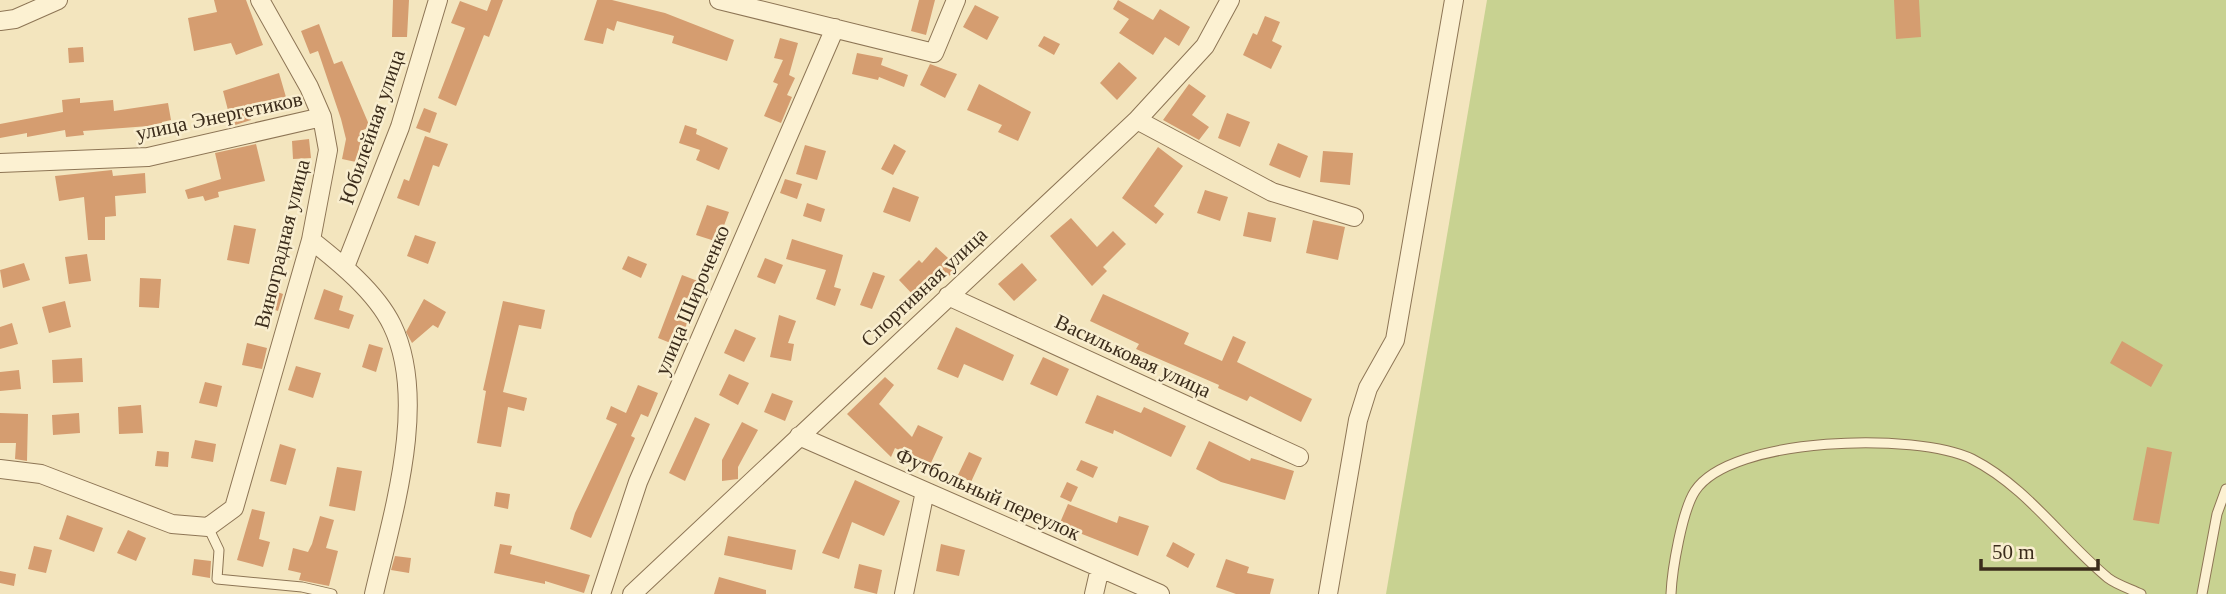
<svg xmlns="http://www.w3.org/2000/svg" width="2226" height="594" font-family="Georgia,serif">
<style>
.green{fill:#c8d291}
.building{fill:#d59d70}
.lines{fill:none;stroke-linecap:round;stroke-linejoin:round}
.lane-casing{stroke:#8d7555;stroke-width:11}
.street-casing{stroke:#8d7555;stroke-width:20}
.lane{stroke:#fcf1d2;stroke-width:9}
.street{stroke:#fcf1d2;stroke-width:18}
.labels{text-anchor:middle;stroke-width:5;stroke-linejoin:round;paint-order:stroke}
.street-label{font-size:21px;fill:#3b2c1b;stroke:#f9eecf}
</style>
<rect width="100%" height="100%" fill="#f3e5be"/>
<path class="green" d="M1487,0H2226V594H1386Z"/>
<path class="building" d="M214,0H246L263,45L236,55L231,43L194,51L188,18L217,12Z
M393,0H409L407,37H392Z
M491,0H503L489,37L484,35L456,106L438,98L465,28L451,23L460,1L487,11Z
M597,0H612L665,13L734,40L727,61L672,43L674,36L617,21L614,31L607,28L603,44L584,40Z
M919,0H935L926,35L911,31Z
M1118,0L1153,20L1160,9L1190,27L1179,46L1165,37L1153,55L1119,33L1129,19L1113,9Z
M1894,0H1919L1921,37L1896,39Z
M975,5L999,17L987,40L963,27Z
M1265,16L1280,22L1272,41L1282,46L1271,69L1243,55L1253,33L1257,35Z
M319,24L334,64L342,61L370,127L363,130L356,162L342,159L346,139L341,119L318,51L310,54L301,31Z
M1044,36L1060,44L1054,55L1038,46Z
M780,38L798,43L789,75L795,78L787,95L792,97L781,123L764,116L778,84L773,82L783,60L774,58Z
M83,47L84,62L69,63L68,48Z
M857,53L883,58L881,65L908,75L904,87L879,77L878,80L852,74Z
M1119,62L1137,78L1117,100L1100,83Z
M930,64L957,74L945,98L920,85Z
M279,73L288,104L249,115L251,120L229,127L225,115L229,114L223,91Z
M979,84L1031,112L1018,141L998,132L1002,125L967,110Z
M1189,84L1206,96L1192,115L1209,127L1199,140L1163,120Z
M80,98V103L113,100L114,111L168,103L171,120L162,122V125L83,131L84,135L66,137L65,130L27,137V133L0,138V124L63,112L62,100Z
M424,108L437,113L430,133L416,128Z
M1227,113L1250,122L1240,147L1218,138Z
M685,125L697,129L696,134L728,148L719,170L696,160L700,150L679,143Z
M425,136L448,144L439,167L433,165L419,206L397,198L404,179L409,181Z
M309,139L311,158L293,159L292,141Z
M1278,143L1308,156L1300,178L1269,165Z
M256,144L265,181L218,192L219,197L205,201L203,196L188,199L185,190L221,179L215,153Z
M894,144L906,151L893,175L881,169Z
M805,145L826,151L817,180L796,174Z
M1158,147L1183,166L1154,206L1164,214L1156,224L1122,198Z
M1323,151L1353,153L1350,185L1320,182Z
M112,170L113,176L145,173L146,193L115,196L116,216L105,217V240H88L84,197L59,201L55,176Z
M785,179L802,184L797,199L780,193Z
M893,187L919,197L910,222L883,212Z
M1205,190L1228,197L1220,221L1197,213Z
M807,203L825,209L821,222L803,216Z
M707,205L729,212L718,242L696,235Z
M1248,212L1276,218L1271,242L1243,236Z
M1071,218L1097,247L1113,231L1126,244L1103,267L1107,271L1092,286L1050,236Z
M1313,220L1345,227L1338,260L1306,253Z
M234,225L256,229L249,264L227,260Z
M415,235L436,242L428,264L407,256Z
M792,239L843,255L834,287L841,289L835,306L816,299L826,270L786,259Z
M936,247L958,267L949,276L944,272L916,298L899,280L919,260L922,263Z
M87,254L91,281L69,284L65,257Z
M628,256L647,264L641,278L622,269Z
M765,258L783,265L775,284L757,277Z
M24,263L30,280L3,288L0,270Z
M1022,263L1037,280L1014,301L998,284Z
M873,272L885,276L872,309L860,305Z
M682,275L703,283L678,346L658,338Z
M140,278L161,279L159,308L139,307Z
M269,289L283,294L278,311L263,306Z
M324,289L343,296L339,310L354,315L349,329L314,319Z
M1103,294L1189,333L1184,344L1222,361L1233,336L1246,342L1237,362L1312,399L1301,422L1250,396L1247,401L1218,388L1219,385L1136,349L1139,344L1090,321Z
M424,299L446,312L438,328L433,325L412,343L406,332Z
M65,301L71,327L49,333L42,307Z
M503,301L545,310L541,329L519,325L503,392L527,398L524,411L508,407L501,447L477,443L486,391L483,390Z
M779,315L796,321L788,343L794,344L791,361L770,357Z
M12,323L18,344L0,349V327Z
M956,327L1014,355L1003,381L964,364L958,378L937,369Z
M735,329L756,338L744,362L724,353Z
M2122,341L2163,365L2151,387L2110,363Z
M247,343L267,348L262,369L242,365Z
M369,344L383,348L376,372L362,367Z
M1043,357L1069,369L1057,396L1030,384Z
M82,358L83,382L53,383L52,360Z
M296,366L321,373L313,398L288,390Z
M19,370L21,389L0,391V372Z
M729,374L749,383L738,405L719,395Z
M885,377L894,385L879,404L912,437L918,425L943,437L930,465L895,448L891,457L847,414Z
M205,382L222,386L217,407L199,403Z
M638,385L658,393L648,417L641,414L631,436L635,438L591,538L570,529L575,513L617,424L606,419L611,406L626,413Z
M772,393L793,401L785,421L764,412Z
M1097,395L1141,413L1144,407L1186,426L1171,457L1114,430L1113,434L1085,423Z
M141,405L143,433L119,434L118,407Z
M0,413L28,414L27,461L15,459L16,443H0Z
M79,413L80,433L53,435L52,415Z
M695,417L710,424L685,481L669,473Z
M742,422L758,430L738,467V479L722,481V460Z
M195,440L216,444L213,462L191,458Z
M1209,441L1250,461L1251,458L1294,471L1285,500L1221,482L1196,469Z
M280,444L296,449L286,485L270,481Z
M2147,447L2172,452L2159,524L2133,520Z
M157,451L169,452L168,467L155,466Z
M969,452L982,458L971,482L958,475Z
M1081,460L1098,467L1093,478L1076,470Z
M337,467L362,471L355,511L329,506Z
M855,480L900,501L884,536L852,522L839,559L822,553Z
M1067,482L1078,487L1071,502L1060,497Z
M496,492L510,494L508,509L494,506Z
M1068,504L1117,523L1119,516L1149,526L1138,556L1059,525Z
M252,509L265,512L259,539L270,542L263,567L237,560Z
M67,515L103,528L94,552L59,539Z
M320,516L334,520L326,548L338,551L329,586L299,580L301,573L288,570L293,548L308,552L312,544Z
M128,530L146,538L136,561L117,553Z
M728,536L796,550L792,570L724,555Z
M1173,542L1195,554L1188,568L1166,556Z
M500,544L512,546L510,554L590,575L584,593L545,581V584L494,573Z
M941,544L965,550L959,576L936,571Z
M34,546L52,550L46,573L28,569Z
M395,556L411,558L409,573L391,570Z
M194,559L211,561L210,578L192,575Z
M1226,559L1249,567L1247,573L1274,579L1270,594H1236L1216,587Z
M859,564L882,570L877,594L854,588Z
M0,571L16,574L14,586L0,583Z
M719,577L766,590V594H714Z"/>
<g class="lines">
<g class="lane-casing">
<path id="lane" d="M208,527L219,550L217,579L302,587L332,594
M1671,594C1672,570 1682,511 1695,491C1731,436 1917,432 1972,459C2027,487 2062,540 2108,578C2117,585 2131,589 2141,594
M2202,594L2217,514L2226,489"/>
</g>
<g class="street-casing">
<path id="street" d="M719,0L934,53L956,0
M0,21L15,19L58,0
M1137,120L1272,192L1354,217
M0,163L148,157L322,117
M311,240C339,262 376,292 392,325C429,401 392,516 374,594
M345,267L400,127L438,0
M948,296L1299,457
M799,436L1160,594
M0,469L41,474L172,524L208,527L234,508L311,240L328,150L322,117L309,87L260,0
M601,594L638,482L835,28
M632,594L1137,120L1205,46L1230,0
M904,594L925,491
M1094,594L1100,568
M1328,594L1358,420L1368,388L1395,340L1454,0"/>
</g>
<use href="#lane" class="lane"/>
<use href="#street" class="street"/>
</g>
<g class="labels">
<g class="street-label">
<text transform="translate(219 116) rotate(-12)" y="7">улица Энергетиков</text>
<text transform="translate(372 127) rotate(-71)" y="7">Юбилейная улица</text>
<text transform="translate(282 244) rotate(-76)" y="7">Виноградная улица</text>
<text transform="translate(924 287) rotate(-43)" y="7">Спортивная улица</text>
<text transform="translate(692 300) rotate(-67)" y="7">улица Широченко</text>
<text transform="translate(1133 356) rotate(25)" y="7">Васильковая улица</text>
<text transform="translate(988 494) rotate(24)" y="7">Футбольный переулок</text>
</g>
</g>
<path d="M1981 559v10h117v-10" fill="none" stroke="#3b2c1b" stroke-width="3.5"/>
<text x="1992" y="559" font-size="21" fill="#3b2c1b" stroke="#f9eecf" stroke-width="5" paint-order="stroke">50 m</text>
</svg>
